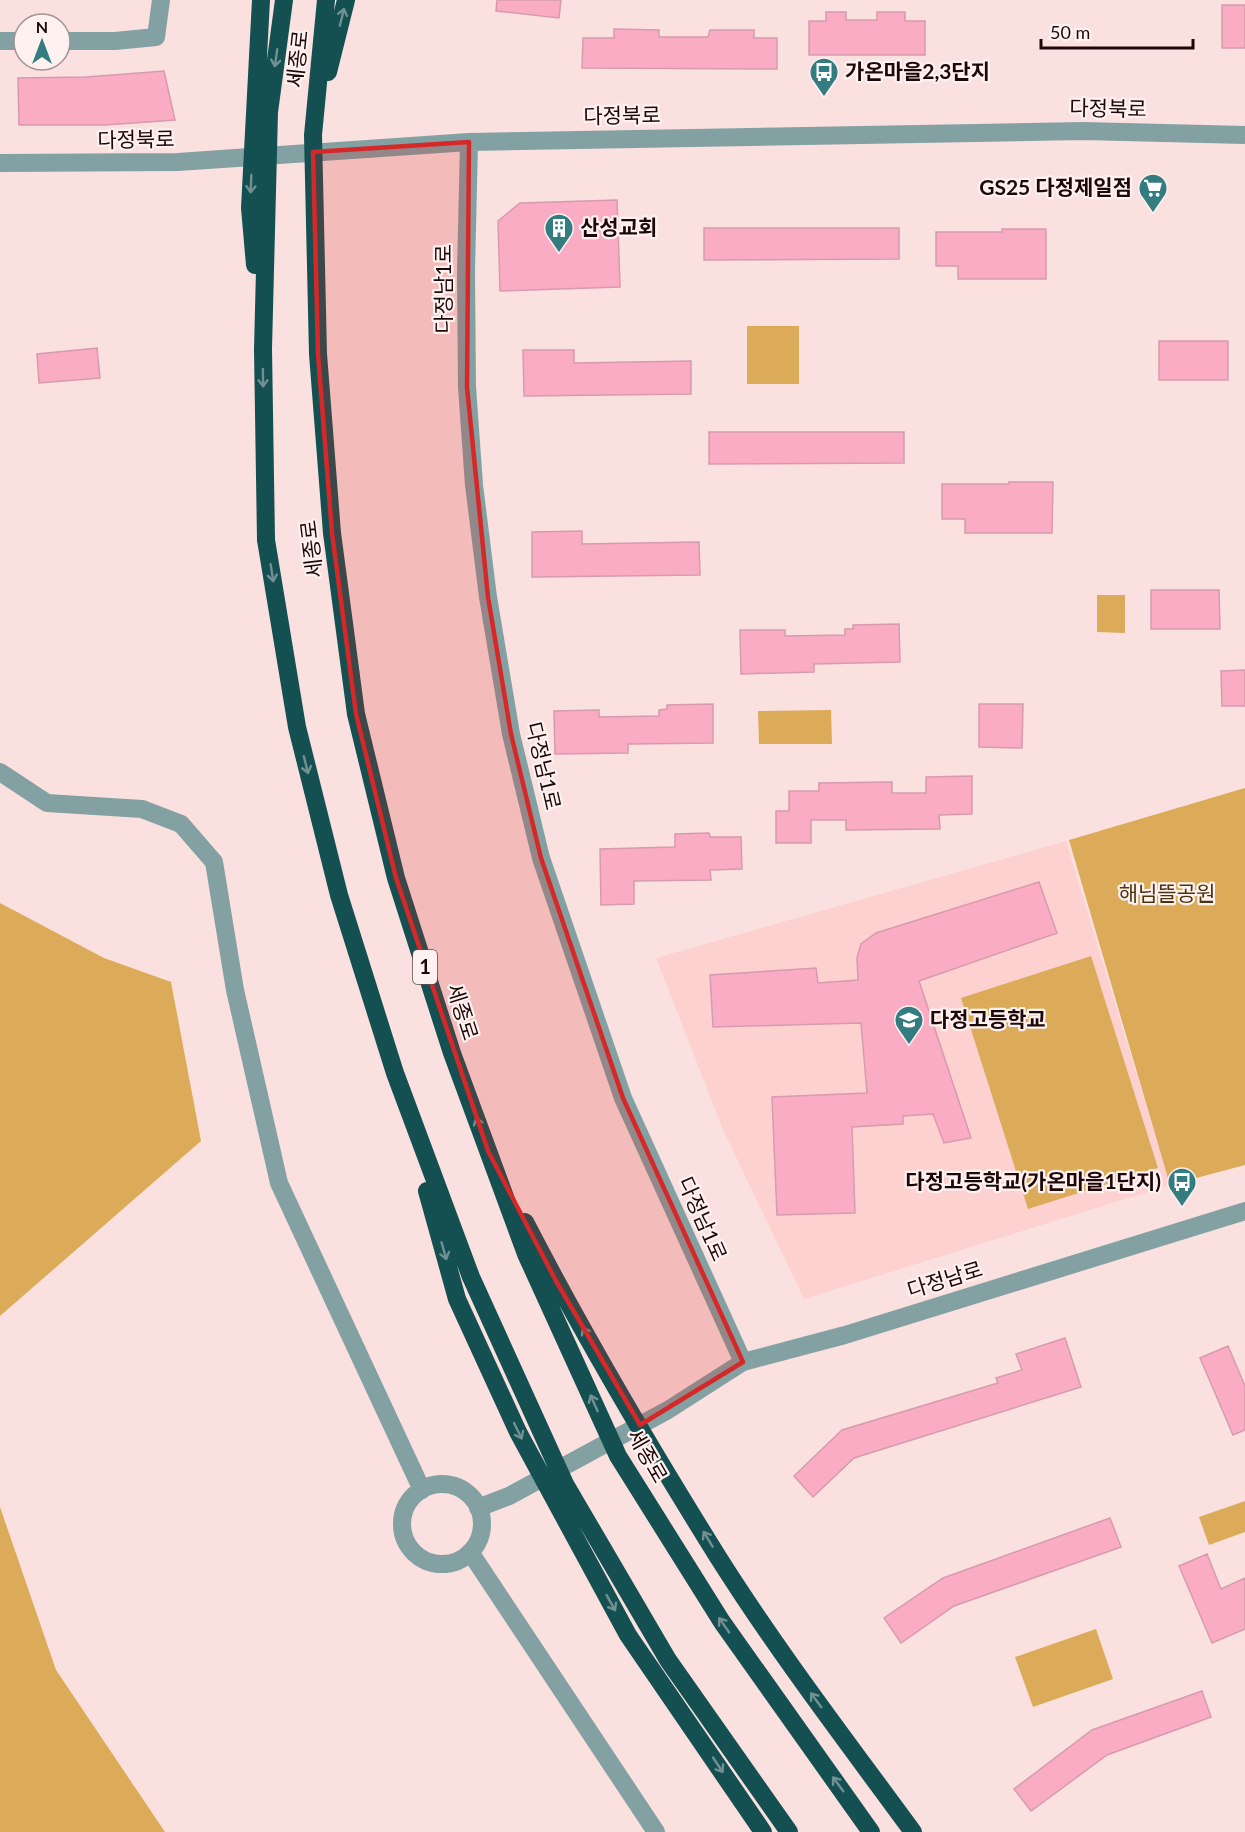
<svg xmlns="http://www.w3.org/2000/svg" width="1245" height="1832" font-family="Lato,'Noto Sans KR',sans-serif">
<style>
.built{fill:#fed1d1}
.green{fill:#dcab59}
.building{fill:#fbacc5;stroke:#d69bad;stroke-width:1.5}
.lines{fill:none;stroke-linecap:round;stroke-linejoin:round}
.minor{stroke:#83a1a2;stroke-width:18}
.highway{stroke:#145052;stroke-width:18}
.oneway{stroke:#729091}
.marked{fill:#d62828;fill-opacity:0.2;stroke:#d62828;stroke-width:4.5;stroke-linejoin:round}
.labels{text-anchor:middle;stroke-width:4.5;stroke-linejoin:round;paint-order:stroke}
.shield{fill:#fef1f0;stroke:#604e4e;stroke-width:1.5}
.shield-label{font-size:20px;font-weight:bold;fill:#1d0809}
.street-label{font-size:21px;fill:#1d0809;stroke:#fef1f0}
.poi-label{font-size:21px;font-weight:bold;fill:#1d0809;stroke:#fef1f0;text-anchor:start}
.park-label{font-size:21px;fill:#4a350e;stroke:#fef1f0}
</style>
<rect width="100%" height="100%" fill="#fae0df"/>
<path class="built" d="M1066,841L1170,1185L804,1299L724,1132L656,958Z"/>
<path class="green" d="M747,326H799V384H747Z
M1097,595H1125V633L1097,632Z
M831,710L832,744H759L758,711Z
M1245,788V1165L1170,1185L1069,840Z
M0,903L104,958L171,982L201,1141L0,1316Z
M1091,956L1158,1168L1028,1209L961,998Z
M1245,1501V1532L1209,1545L1199,1517Z
M0,1507L56,1670L165,1832H0Z
M1096,1629L1113,1679L1033,1707L1015,1657Z"/>
<path class="building" d="M497,0H561L559,18L496,11Z
M1222,5H1245V48H1222Z
M826,12H846V20H877V12H905V21H925V55H809V21H826Z
M614,29L659,30V37H708L710,30H754V38H777V69L582,68L583,38H614Z
M164,71L175,120L105,125H19L18,78L86,77Z
M617,200L620,287L500,291L498,221L520,203Z
M704,228H899V259L704,260Z
M1002,229H1046V279H958V266H936V232H1002Z
M1159,341H1228V380H1159Z
M97,348L100,378L39,383L37,354Z
M523,350H574V363L691,361V394L524,396Z
M709,432H904V463L709,464Z
M1009,482H1053L1052,533H965V519H942V484H1009Z
M582,531V544L699,542L700,575L532,577V532Z
M1151,590H1219L1220,629H1151Z
M899,624L900,662L814,664V672L741,674L740,630H785V636L845,635V629H853V625Z
M1245,670V706H1222L1221,671Z
M713,704V743L628,744V753L555,754L554,711L599,710V717L659,716V710L667,709V705Z
M979,704H1023L1022,748L979,747Z
M972,776V814L939,815L940,829L846,830V820H811V843H776V811H789V791H819V783L892,782V793H926V777Z
M709,833L710,837H741L742,869L710,870L711,880L634,881V904L601,905L600,849L675,847V834Z
M1039,882L1057,933L919,981L971,1138L944,1143L933,1114L903,1116V1124L852,1127L855,1213L777,1215L772,1097L867,1093L861,1023L713,1027L710,975L816,968L818,983L858,980L857,958L861,944L876,933Z
M1065,1338L1081,1387L854,1458L813,1497L794,1476L842,1430L998,1383L996,1378L1022,1370L1016,1354Z
M1228,1346L1245,1386V1430L1233,1435L1200,1358Z
M1110,1518L1121,1547L954,1606L901,1643L884,1618L943,1578Z
M1207,1554L1221,1589L1245,1578V1629L1212,1643L1179,1566Z
M1202,1691L1211,1717L1107,1755L1031,1811L1014,1789L1092,1730Z"/>
<g class="lines">
<path class="minor" d="M0,41H24
M60,41H115L156,37L161,0
M469,142L466,271L467,387L474,485L488,597L511,734L541,858L623,1098L743,1362
M0,163L178,162L469,142L1083,131L1245,135
M0,772L47,803L142,809L181,824L214,862L235,990L279,1183L422,1490
M402 1524a40 40 0 1 1 80 0a40 40 0 1 1-80 0Z
M478,1508L509,1496L668,1410L743,1362L845,1335L1245,1211
M470,1552L656,1832"/>
<path class="highway" d="M284,0L269,112L263,349L266,540L297,727L339,895L395,1073L471,1277L565,1484L668,1660L789,1832
M326,0L313,135L318,354L332,533L356,714L396,878L452,1053L526,1254L618,1456L722,1622L871,1832
M328,72L346,0
M255,265L250,208L261,0
M427,1191L457,1299L518,1432L628,1635L763,1832
M525,1222C584,1336 650,1448 718,1557C778,1652 847,1742 913,1832"/>
</g>
<defs><path id="oneway-shaft" d="M-6 0H5M1.5-3L5.5 0L1.5 3" fill="none" stroke-width="1.6" stroke-linecap="round" stroke-linejoin="round" transform="scale(1.5)"/></defs>
<g class="oneway">
<use href="#oneway-shaft" transform="translate(342 17) rotate(-76)"/>
<use href="#oneway-shaft" transform="translate(276 58) rotate(98)"/>
<use href="#oneway-shaft" transform="translate(251 184) rotate(92)"/>
<use href="#oneway-shaft" transform="translate(263 378) rotate(89)"/>
<use href="#oneway-shaft" transform="translate(272 573) rotate(81)"/>
<use href="#oneway-shaft" transform="translate(306 765) rotate(76)"/>
<use href="#oneway-shaft" transform="translate(479 1126) rotate(-110)"/>
<use href="#oneway-shaft" transform="translate(444 1251) rotate(74)"/>
<use href="#oneway-shaft" transform="translate(587 1335) rotate(-120)"/>
<use href="#oneway-shaft" transform="translate(594 1403) rotate(-114)"/>
<use href="#oneway-shaft" transform="translate(518 1431) rotate(64)"/>
<use href="#oneway-shaft" transform="translate(708 1539) rotate(-121)"/>
<use href="#oneway-shaft" transform="translate(611 1603) rotate(61)"/>
<use href="#oneway-shaft" transform="translate(724 1625) rotate(-125)"/>
<use href="#oneway-shaft" transform="translate(816 1700) rotate(-126)"/>
<use href="#oneway-shaft" transform="translate(718 1765) rotate(56)"/>
<use href="#oneway-shaft" transform="translate(838 1784) rotate(-126)"/>
</g>
<path class="marked" d="M469,142L467,387L488,597L511,734L541,858L623,1098L743,1362L640,1425L556,1281L488,1151L396,878L356,714L332,533L318,354L313,152Z"/>
<defs>
<g id="bus-pin" transform="scale(1.5)"><path d="M0 17L-7.5 6A9.5 9.5 0 1 1 7.5 6Z" fill="#337c7f" stroke="#fef1f0"/><path d="M-5-6H5V4H4V6H2V4H-2V6H-4V4H-5ZM-3.5-4V0h7V-4ZM-3.5 1.2v1.5H-2V1.2ZM2 1.2v1.5H3.5V1.2Z" fill="#fff"/></g>
<g id="supermarket-pin" transform="scale(1.5)"><path d="M0 17L-7.5 6A9.5 9.5 0 1 1 7.5 6Z" fill="#337c7f" stroke="#fef1f0"/><path d="M-6-5.5h2.5l.6 2H6L4.5 2H-2.5L-4.4-4H-6ZM-1.5 3.2a1.3 1.3 0 1 0 .1 0ZM3 3.2a1.3 1.3 0 1 0 .1 0Z" fill="#fff"/></g>
<g id="building-pin" transform="scale(1.5)"><path d="M0 17L-7.5 6A9.5 9.5 0 1 1 7.5 6Z" fill="#337c7f" stroke="#fef1f0"/><path d="M-4-6H4V6H1V3H-1V6H-4ZM-2.5-4.3h1.7v1.8h-1.7ZM.8-4.3h1.7v1.8H.8ZM-2.5-1h1.7V.8h-1.7ZM.8-1h1.7V.8H.8Z" fill="#fff"/></g>
<g id="school-pin" transform="scale(1.5)"><path d="M0 17L-7.5 6A9.5 9.5 0 1 1 7.5 6Z" fill="#337c7f" stroke="#fef1f0"/><path d="M0-5L7-2L0 1L-7-2ZM-4 1L0 2.5L4 1V4Q0 6-4 4Z" fill="#fff"/></g>
</defs>
<g fill-rule="evenodd">
<use href="#bus-pin" x="824" y="72"/>
<use href="#supermarket-pin" x="1153" y="188"/>
<use href="#building-pin" x="559" y="228"/>
<use href="#school-pin" x="909" y="1020"/>
<use href="#bus-pin" x="1182" y="1182"/>
</g>
<g class="labels">
<rect class="shield" x="413" y="950" width="24" height="34" rx="4.5"/>
<g class="shield-label">
<text x="425" y="974">1</text>
</g>
<g class="street-label">
<text transform="translate(298 59) rotate(-84)" y="7">세종로</text>
<text transform="translate(1108 109) rotate(1)" y="7">다정북로</text>
<text transform="translate(622 116) rotate(-1)" y="7">다정북로</text>
<text transform="translate(136 140) rotate(-1)" y="7">다정북로</text>
<text transform="translate(444 289) rotate(-90)" y="7">다정남1로</text>
<text transform="translate(312 549) rotate(-97)" y="7">세종로</text>
<text transform="translate(543 766) rotate(77)" y="7">다정남1로</text>
<text transform="translate(462 1012) rotate(72)" y="7">세종로</text>
<text transform="translate(702 1219) rotate(66)" y="7">다정남1로</text>
<text transform="translate(945 1280) rotate(-17)" y="7">다정남로</text>
<text transform="translate(647 1456) rotate(60)" y="7">세종로</text>
</g>
<g class="poi-label">
<text x="845" y="79">가온마을2,3단지</text>
<text x="1132" y="195" text-anchor="end">GS25 다정제일점</text>
<text x="580" y="235">산성교회</text>
<text x="930" y="1027">다정고등학교</text>
<text x="1161" y="1189" text-anchor="end">다정고등학교(가온마을1단지)</text>
</g>
<g class="park-label">
<text x="1167" y="901">해님뜰공원</text>
</g>
</g>
<g transform="translate(42 42)"><circle r="28" fill="#fef1f0" stroke="#a49494" stroke-width="1.5"/>
<path d="M0-4.5L10 22L0 15L-10 22Z" fill="#337c7f"/>
<text y="-9" font-size="16" font-weight="bold" text-anchor="middle" fill="#1d0809">N</text>
</g>
<path d="M1041 39v9h152v-9" fill="none" stroke="#1d0809" stroke-width="3"/>
<text x="1050" y="39" font-size="18" fill="#1d0809" stroke="#fef1f0" stroke-width="4.5" paint-order="stroke">50 m</text>
</svg>
